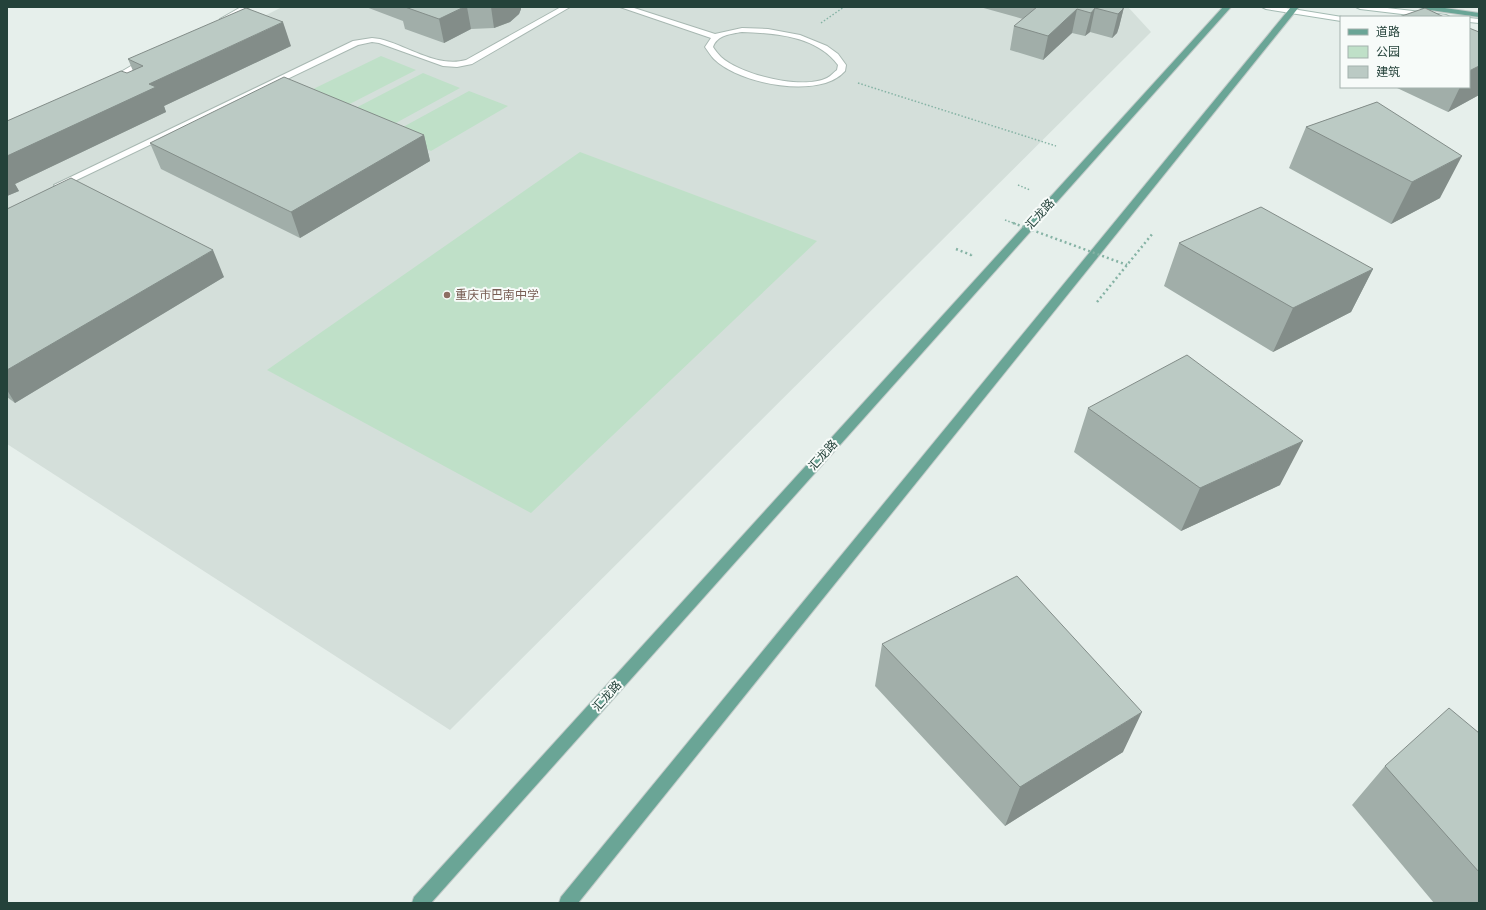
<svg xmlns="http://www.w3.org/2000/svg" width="1486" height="910" font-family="'Roboto Condensed','Noto Sans SC',sans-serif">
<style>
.built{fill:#d4dfda}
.green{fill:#bfe0c8}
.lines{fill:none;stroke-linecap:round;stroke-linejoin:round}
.service-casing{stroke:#a8b8b2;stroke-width:2}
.minor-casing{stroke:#a8b8b2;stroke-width:2}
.secondary-casing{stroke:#a4bbb3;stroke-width:2}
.primary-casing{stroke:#c2cac8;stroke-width:2}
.path-far1{stroke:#86b3a5;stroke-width:1.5;stroke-dasharray:1.5 2;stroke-linecap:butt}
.path{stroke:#86b3a5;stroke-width:2.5;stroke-dasharray:2 3;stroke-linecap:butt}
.service{fill:#fff;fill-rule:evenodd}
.minor{fill:#fff;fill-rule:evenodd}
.secondary{fill:#fff;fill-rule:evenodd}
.primary{fill:#6aa596;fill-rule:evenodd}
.path-bridge-far1{stroke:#86b3a5;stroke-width:1.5;stroke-dasharray:1.5 2;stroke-linecap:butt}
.path-bridge{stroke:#86b3a5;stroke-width:2.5;stroke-dasharray:2 3;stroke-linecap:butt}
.wall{fill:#a1aea9}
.shaded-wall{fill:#838d89}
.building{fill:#bbcac4;stroke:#838d89}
.education-dot{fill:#8d6e63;stroke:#f7fbf9;stroke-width:1.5}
.labels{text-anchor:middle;stroke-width:4;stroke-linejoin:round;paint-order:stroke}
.street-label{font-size:12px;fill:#24423a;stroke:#f7fbf9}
.education-label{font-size:12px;fill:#785e54;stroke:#f7fbf9;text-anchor:start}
</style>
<rect width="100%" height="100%" fill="#e6efeb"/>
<path class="built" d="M282,7H1128L1151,32L450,730L7,444V147Z"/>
<path class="green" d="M381,56L416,70L338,110L303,94Z
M423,73L460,88L383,130L346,113Z
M469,91L508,106L431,151L392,133Z
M580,152L817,241L531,513L267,370Z"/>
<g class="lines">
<g class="service-casing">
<path id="service" d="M561,7H570L472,64L457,67L443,66L379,43L372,42L358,45L62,187H56L54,185L353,41L372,38L380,39C408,46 437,68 466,60Z
M620,7H631L715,34L742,28L768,29L800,35L827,46L838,54L846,65L845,71C820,100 739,84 714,59C711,56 708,51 705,47L711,38ZM742,32C775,33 817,36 838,65L837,70C834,72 831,76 827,78C802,90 741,75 721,57C718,54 715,50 713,47C717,35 731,34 742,32Z"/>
</g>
<g class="minor-casing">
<path id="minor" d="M241,7H250L227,21H221L220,19Z
M143,59H149L150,61L114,82H108L107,80Z"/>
</g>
<g class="secondary-casing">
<path id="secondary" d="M1262,7H1280L1342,17L1341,21L1266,9Z
M1356,7H1379L1446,15L1450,17H1427L1360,9Z
M1469,18L1479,19V23L1469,22Z"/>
</g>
<g class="primary-casing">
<path id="primary" d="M1223,7H1231L431,903H412L414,897Z
M1291,7H1299L578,903H559L561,897Z
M1419,7H1438L1479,13V17L1423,9Z"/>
</g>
<path class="path-far1" d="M821,23L844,7
M858,83L1056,146
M1018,185L1030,190"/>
<path class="path" d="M956,249L971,255L972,253
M1097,302L1153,233"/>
<use href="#service" class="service"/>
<use href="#minor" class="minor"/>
<use href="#secondary" class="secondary"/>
<use href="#primary" class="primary"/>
<path class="path-bridge-far1" d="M1005,220L1016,224"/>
<path class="path-bridge" d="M1013,223L1127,265"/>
</g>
<path class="wall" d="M366,7H521V9L519,14L510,22L494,28L471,29L444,43L405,29L403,21Z
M980,7H1124L1119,27L1117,33L1112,38L1090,32L1085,36L1072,33L1043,60L1010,50L1014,26L1023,19Z
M1479,32V95L1448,112L1395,87H1469Z
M291,46L164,106L166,112L15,184L19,191L7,196V121L133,71L128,59Z
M1377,102L1440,198L1391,224L1289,168L1306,127Z
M424,135L430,161L300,238L161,169L150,143Z
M7,209L224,277L15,403L7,397Z
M1179,243L1373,269L1351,312L1273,352L1164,286Z
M1088,408L1280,485L1181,531L1074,452Z
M882,644L1123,752L1005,826L875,686Z
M1479,733V903H1434L1352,805L1385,766Z"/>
<path class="shaded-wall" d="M464,7H467L471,29L444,43L439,19Z
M491,7H521V9L519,14L510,22L494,28Z
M1123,7H1124L1119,27L1117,33L1112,38L1118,14Z
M1095,8L1090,32L1085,36L1091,13Z
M1077,9L1072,33L1043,60L1048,36Z
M283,22L291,46L164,106L166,112L15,184L19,191L7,196V156L149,84Z
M1479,66V95L1448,112L1460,87H1469V71Z
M424,135L430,161L300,238L291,212Z
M1462,156L1440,198L1391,224L1412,182Z
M213,250L224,277L15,403L7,390V370Z
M1373,269L1351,312L1273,352L1293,308Z
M1303,441L1280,485L1181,531L1200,488Z
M1142,712L1123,752L1005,826L1020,787Z"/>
<path class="building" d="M405,7H464L439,19Z
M1037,7H1123V9L1118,14L1095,8L1091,13L1077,9L1048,36L1014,26Z
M246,8L283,22L149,84L156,87L7,156V121L121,71L127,73L143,66L128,59Z
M1425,8L1444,17H1399Z
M1469,28L1479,32V66L1469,71Z
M284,77L424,135L291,212L150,143Z
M1377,102L1462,156L1412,182L1306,127Z
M71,178L213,250L7,370V209Z
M1261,207L1373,269L1293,308L1179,243Z
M1187,355L1303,441L1200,488L1088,408Z
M1017,576L1142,712L1020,787L882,644Z
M1449,708L1479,733V872L1385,766Z"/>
<circle class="education-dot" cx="447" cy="295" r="4"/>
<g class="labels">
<g class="street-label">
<text transform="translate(1040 214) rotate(-48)" y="4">汇龙路</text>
<text transform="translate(823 455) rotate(-48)" y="4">汇龙路</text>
<text transform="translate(607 696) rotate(-48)" y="4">汇龙路</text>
</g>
<g class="education-label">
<text x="455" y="299">重庆市巴南中学</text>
</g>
</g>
<rect width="1486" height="910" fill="none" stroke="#24423a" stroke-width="16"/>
<rect x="1340" y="16" width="130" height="72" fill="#f7fbf9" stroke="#a3b1ad"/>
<rect x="1348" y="29" width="20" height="6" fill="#6aa596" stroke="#a3b1ad"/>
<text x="1376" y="36" font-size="12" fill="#24423a">道路</text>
<rect x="1348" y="46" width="20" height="12" fill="#bfe0c8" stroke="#a3b1ad"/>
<text x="1376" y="56" font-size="12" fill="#24423a">公园</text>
<rect x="1348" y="66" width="20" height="12" fill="#bbcac4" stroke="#a3b1ad"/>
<text x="1376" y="76" font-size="12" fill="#24423a">建筑</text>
</svg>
